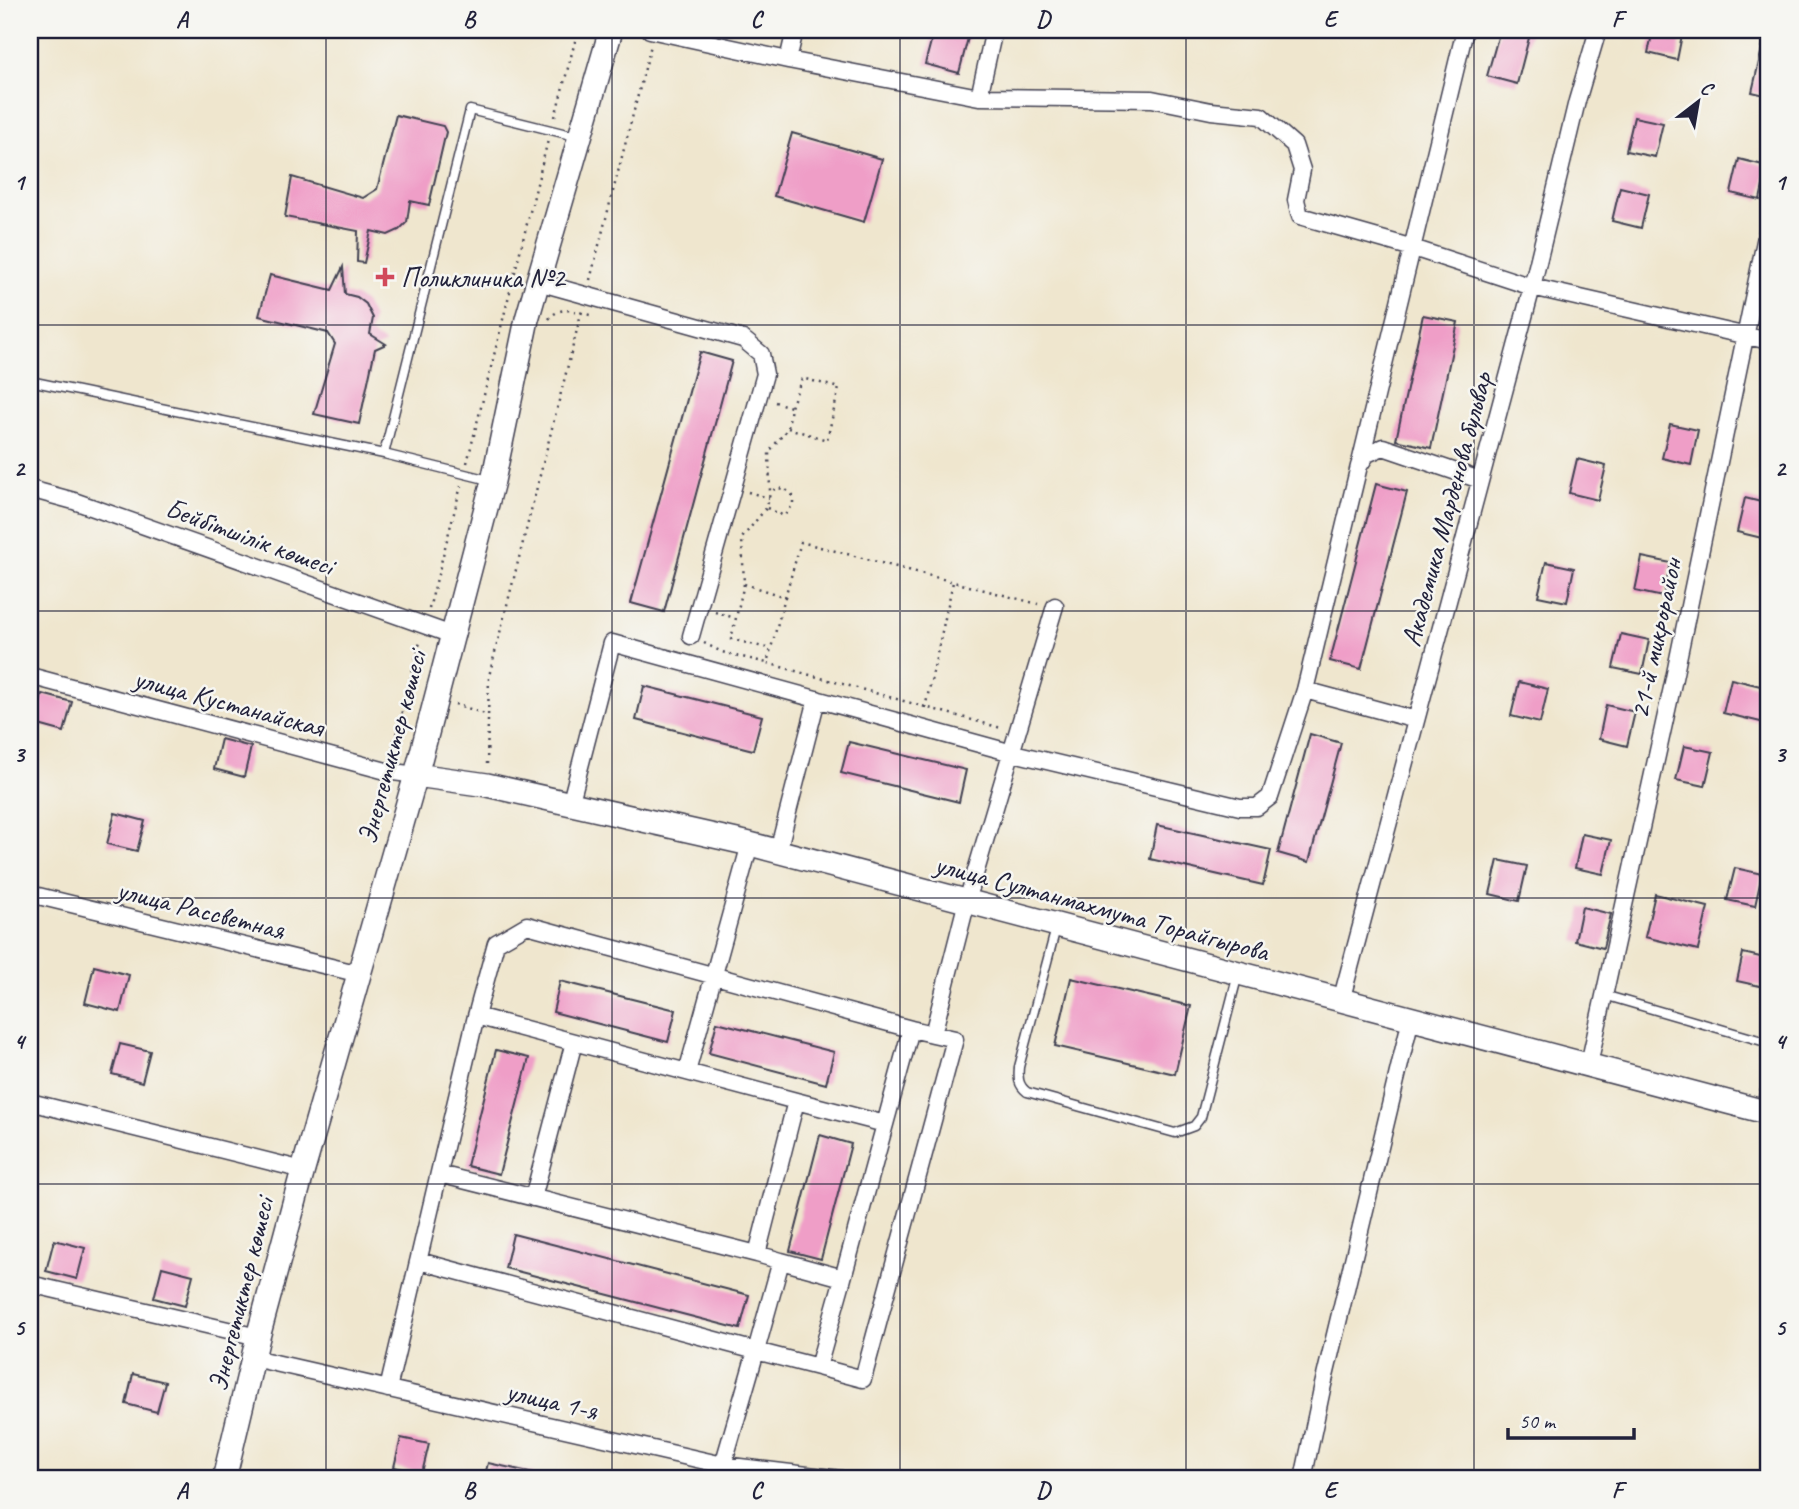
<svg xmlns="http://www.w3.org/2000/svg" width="1799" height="1509" font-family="Caveat,sans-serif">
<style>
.building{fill:#ef9ec7}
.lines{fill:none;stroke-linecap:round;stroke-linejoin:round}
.lane-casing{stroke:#413f51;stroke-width:11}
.street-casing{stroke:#413f51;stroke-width:19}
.secondary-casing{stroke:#413f51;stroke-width:26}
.path{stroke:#413f51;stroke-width:2.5;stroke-dasharray:2 5;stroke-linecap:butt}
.lane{stroke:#fff;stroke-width:8}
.street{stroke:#fff;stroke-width:16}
.secondary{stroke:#fff;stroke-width:23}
.grid{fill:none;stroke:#22223b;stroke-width:2;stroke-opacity:0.55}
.poi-dot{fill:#d1495b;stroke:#f6f6f2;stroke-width:2.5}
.labels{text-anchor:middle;stroke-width:5;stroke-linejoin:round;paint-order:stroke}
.poi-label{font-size:28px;fill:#22223b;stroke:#f6f6f2;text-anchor:start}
.street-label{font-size:28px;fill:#22223b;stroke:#f6f6f2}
.neatline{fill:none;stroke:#22223b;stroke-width:2.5}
.grid-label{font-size:23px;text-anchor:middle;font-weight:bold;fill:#22223b}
</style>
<rect width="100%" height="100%" fill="#f6f6f2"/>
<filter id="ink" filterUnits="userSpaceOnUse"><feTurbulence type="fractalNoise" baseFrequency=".0143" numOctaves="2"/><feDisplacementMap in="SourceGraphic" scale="14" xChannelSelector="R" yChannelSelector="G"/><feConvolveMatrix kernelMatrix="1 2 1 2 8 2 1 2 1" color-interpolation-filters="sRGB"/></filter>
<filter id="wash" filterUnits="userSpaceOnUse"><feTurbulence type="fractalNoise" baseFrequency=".00686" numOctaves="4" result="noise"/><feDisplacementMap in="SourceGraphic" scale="28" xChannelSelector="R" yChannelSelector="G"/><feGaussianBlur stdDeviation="1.57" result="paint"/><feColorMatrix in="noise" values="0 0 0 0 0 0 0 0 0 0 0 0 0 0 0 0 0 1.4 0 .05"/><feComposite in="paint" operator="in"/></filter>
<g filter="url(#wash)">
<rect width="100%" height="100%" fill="#efe6ce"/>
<g id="blocks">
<path class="building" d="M934,30H970L959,73L925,64Z
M1500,30H1531L1517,84L1487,76Z
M1653,30H1683L1677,60L1648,53Z
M1764,40L1769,41V96L1752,92Z
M396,115L443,126L446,132L429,205L410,201L407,222L399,230L388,235L371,231L364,263L357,262L358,231L285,217L292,177L363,198L377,189Z
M1634,117L1663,123L1655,157L1626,151Z
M792,133L882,159L864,222L774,196Z
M1739,159L1767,166L1760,200L1731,193Z
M1620,187L1649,194L1641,228L1612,221Z
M343,267L345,294L357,297L366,304L373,318L370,334L386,344L375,349L359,424L314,414L335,344L328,333L259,316L270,275L332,290Z
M1423,315L1458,322L1431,448L1396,440Z
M700,352L732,361L664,612L631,603Z
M1670,424L1698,430L1691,465L1662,458Z
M1577,459L1606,466L1598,500L1569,493Z
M1376,484L1407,492L1361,669L1330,661Z
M1745,498L1769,504V522L1766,539L1737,532Z
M1642,557L1671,563L1663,597L1635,591Z
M1546,562L1574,568L1567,602L1538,596Z
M1621,634L1649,640L1642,674L1613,668Z
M1731,679L1769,688V724L1723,713Z
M1519,682L1548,689L1540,723L1511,716Z
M644,686L762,716L753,750L636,720Z
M42,694L72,702L64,732L35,724Z
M1606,705L1635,712L1627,746L1599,739Z
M1310,734L1341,743L1309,862L1278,853Z
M221,739L251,747L244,777L214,769Z
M849,742L966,770L959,802L841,773Z
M1684,746L1713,752L1705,786L1676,780Z
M115,813L145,821L137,851L107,844Z
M1157,825L1271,850L1263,885L1150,859Z
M1582,834L1611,840L1603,874L1575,868Z
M1498,860L1527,866L1519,901L1490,894Z
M1735,868L1762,874L1755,906L1727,900Z
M1655,894L1708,907L1698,950L1645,937Z
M1582,907L1611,914L1603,948L1575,941Z
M1743,953L1769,959V988L1737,981Z
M94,966L129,975L120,1012L85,1003Z
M1071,978L1191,1006L1175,1074L1055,1046Z
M560,981L676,1010L668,1042L553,1012Z
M717,1022L834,1052L826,1084L709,1053Z
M120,1044L150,1051L142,1082L112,1074Z
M496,1050L529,1058L499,1174L467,1166Z
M820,1135L851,1144L821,1259L790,1251Z
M513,1234L749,1295L740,1329L505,1268Z
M54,1240L85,1248L77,1279L46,1271Z
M162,1267L193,1275L185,1306L154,1298Z
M133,1374L165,1382L157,1412L126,1404Z
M401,1438L429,1444L422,1473L394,1467Z
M488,1463L534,1473V1479H484Z"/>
</g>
</g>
<g filter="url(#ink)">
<use href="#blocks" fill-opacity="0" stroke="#413f51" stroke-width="2"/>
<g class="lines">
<g class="lane-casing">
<path id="lane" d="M30,381L384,454
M489,480L384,454L470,110L579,137
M1056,928L1019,1067C1018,1078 1018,1085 1027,1092L1175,1133L1194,1126L1201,1117L1238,974
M1604,995L1769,1043"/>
</g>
<g class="street-casing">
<path id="street" d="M650,30L788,60L795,30
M788,60L979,97L994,30
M979,97L1152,99L1211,111L1261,116L1294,145L1302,170L1296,200L1300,216L1413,248L1532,287L1769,341
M538,282L743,339L761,354L765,374L691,636
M1360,463L1465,30
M30,489L74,501L452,635
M30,676L386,771L416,775
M1305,690L1416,720
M570,805L612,643L1005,751L1240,807H1257L1270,797L1305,690L1359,466L1367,454L1383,447L1480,480
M778,851L817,699
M30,894L360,974
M1341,1001L1532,287L1577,101L1598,30
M476,1016L796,1101
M933,1034L967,901L1055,606
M1589,1064L1673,683L1769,222
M687,1072L750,844
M30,1102L303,1170
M1764,1111L1769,1091
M439,1174L757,1254L796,1101L885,1124
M533,1198L574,1042
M419,1261L756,1351L781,1261L757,1254
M781,1261L843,1278L911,1029
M30,1284L258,1337
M253,1358L723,1465L841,1479
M388,1389L476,1016L496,943L527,925L911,1029L955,1039L863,1379L818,1367
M723,1465L756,1351L818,1367L843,1278
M1303,1479L1322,1389L1411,1018"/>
</g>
<g class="secondary-casing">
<path id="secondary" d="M416,775L487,785L750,844L1769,1113
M224,1479L258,1337L303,1170L416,775L493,481L527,319L611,30"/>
</g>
<path class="path" d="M555,117L578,30
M590,280L651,45
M549,319C560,305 574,311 590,315
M775,402L791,407L788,428L769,452L770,493L767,507L742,538L744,584L785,597L767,663L1001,728
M788,428L827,440L839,388L802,378L791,407
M467,463L548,140
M748,492L769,498
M767,508L784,516L793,505V496L785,489L776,488L770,493
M744,584L731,639L771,649
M785,597L801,542L1038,604
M429,609L461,486
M715,612L735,618
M704,643L722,652L767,663
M455,704L488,715
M925,708L953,582
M391,754L420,642
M487,764L489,676L582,310"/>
<use href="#lane" class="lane"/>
<use href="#street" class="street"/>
<use href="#secondary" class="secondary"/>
</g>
</g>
<path class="grid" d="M326,30V1479M612,30V1479M900,30V1479M1186,30V1479M1474,30V1479M30,325H1769M30,611H1769M30,898H1769M30,1184H1769"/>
<path class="poi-dot" d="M381.5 266.5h7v7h7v7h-7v7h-7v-7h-7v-7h7z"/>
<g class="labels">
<g class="poi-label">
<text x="401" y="287">Поликлиника №2</text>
</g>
<g class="street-label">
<text transform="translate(1446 509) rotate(-75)" y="10">Академика Марденова бульвар</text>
<text transform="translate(250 536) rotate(20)" y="10">Бейбітшілік көшесі</text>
<text transform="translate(1655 638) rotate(-78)" y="10">21-й микрорайон</text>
<text transform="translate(229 702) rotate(15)" y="10">улица Кустанайская</text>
<text transform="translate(391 747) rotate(-75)" y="10">Энергетиктер көшесі</text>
<text transform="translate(1102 907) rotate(15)" y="10">улица Султанмахмута Торайгырова</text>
<text transform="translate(201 909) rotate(14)" y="10">улица Рассветная</text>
<text transform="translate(240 1294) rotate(-76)" y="10">Энергетиктер көшесі</text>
<text transform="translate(552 1400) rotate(13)" y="10">улица 1-я</text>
</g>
</g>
<rect width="1799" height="1509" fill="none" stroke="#f6f6f2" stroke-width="77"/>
<g transform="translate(1698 102) rotate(31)" stroke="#f6f6f2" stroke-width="5" paint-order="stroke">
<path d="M0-5L12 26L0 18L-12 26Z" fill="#22223b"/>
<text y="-10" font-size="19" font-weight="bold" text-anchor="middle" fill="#22223b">С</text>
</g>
<path d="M1508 1428v10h126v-10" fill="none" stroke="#22223b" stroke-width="3.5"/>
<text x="1519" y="1428" font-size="21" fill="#22223b" stroke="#f6f6f2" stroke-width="5" paint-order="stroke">50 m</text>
<rect x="38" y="38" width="1722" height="1432" class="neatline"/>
<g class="grid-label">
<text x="182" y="27">A</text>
<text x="469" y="27">B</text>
<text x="756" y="27">C</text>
<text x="1043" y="27">D</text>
<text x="1330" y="27">E</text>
<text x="1617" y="27">F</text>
<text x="19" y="190">1</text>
<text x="1780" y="190">1</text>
<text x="19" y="476">2</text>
<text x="1780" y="476">2</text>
<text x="19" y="762">3</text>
<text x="1780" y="762">3</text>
<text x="19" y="1049">4</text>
<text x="1780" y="1049">4</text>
<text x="19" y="1335">5</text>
<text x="1780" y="1335">5</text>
<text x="182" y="1498">A</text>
<text x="469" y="1498">B</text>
<text x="756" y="1498">C</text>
<text x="1043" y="1498">D</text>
<text x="1330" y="1498">E</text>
<text x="1617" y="1498">F</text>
</g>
</svg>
